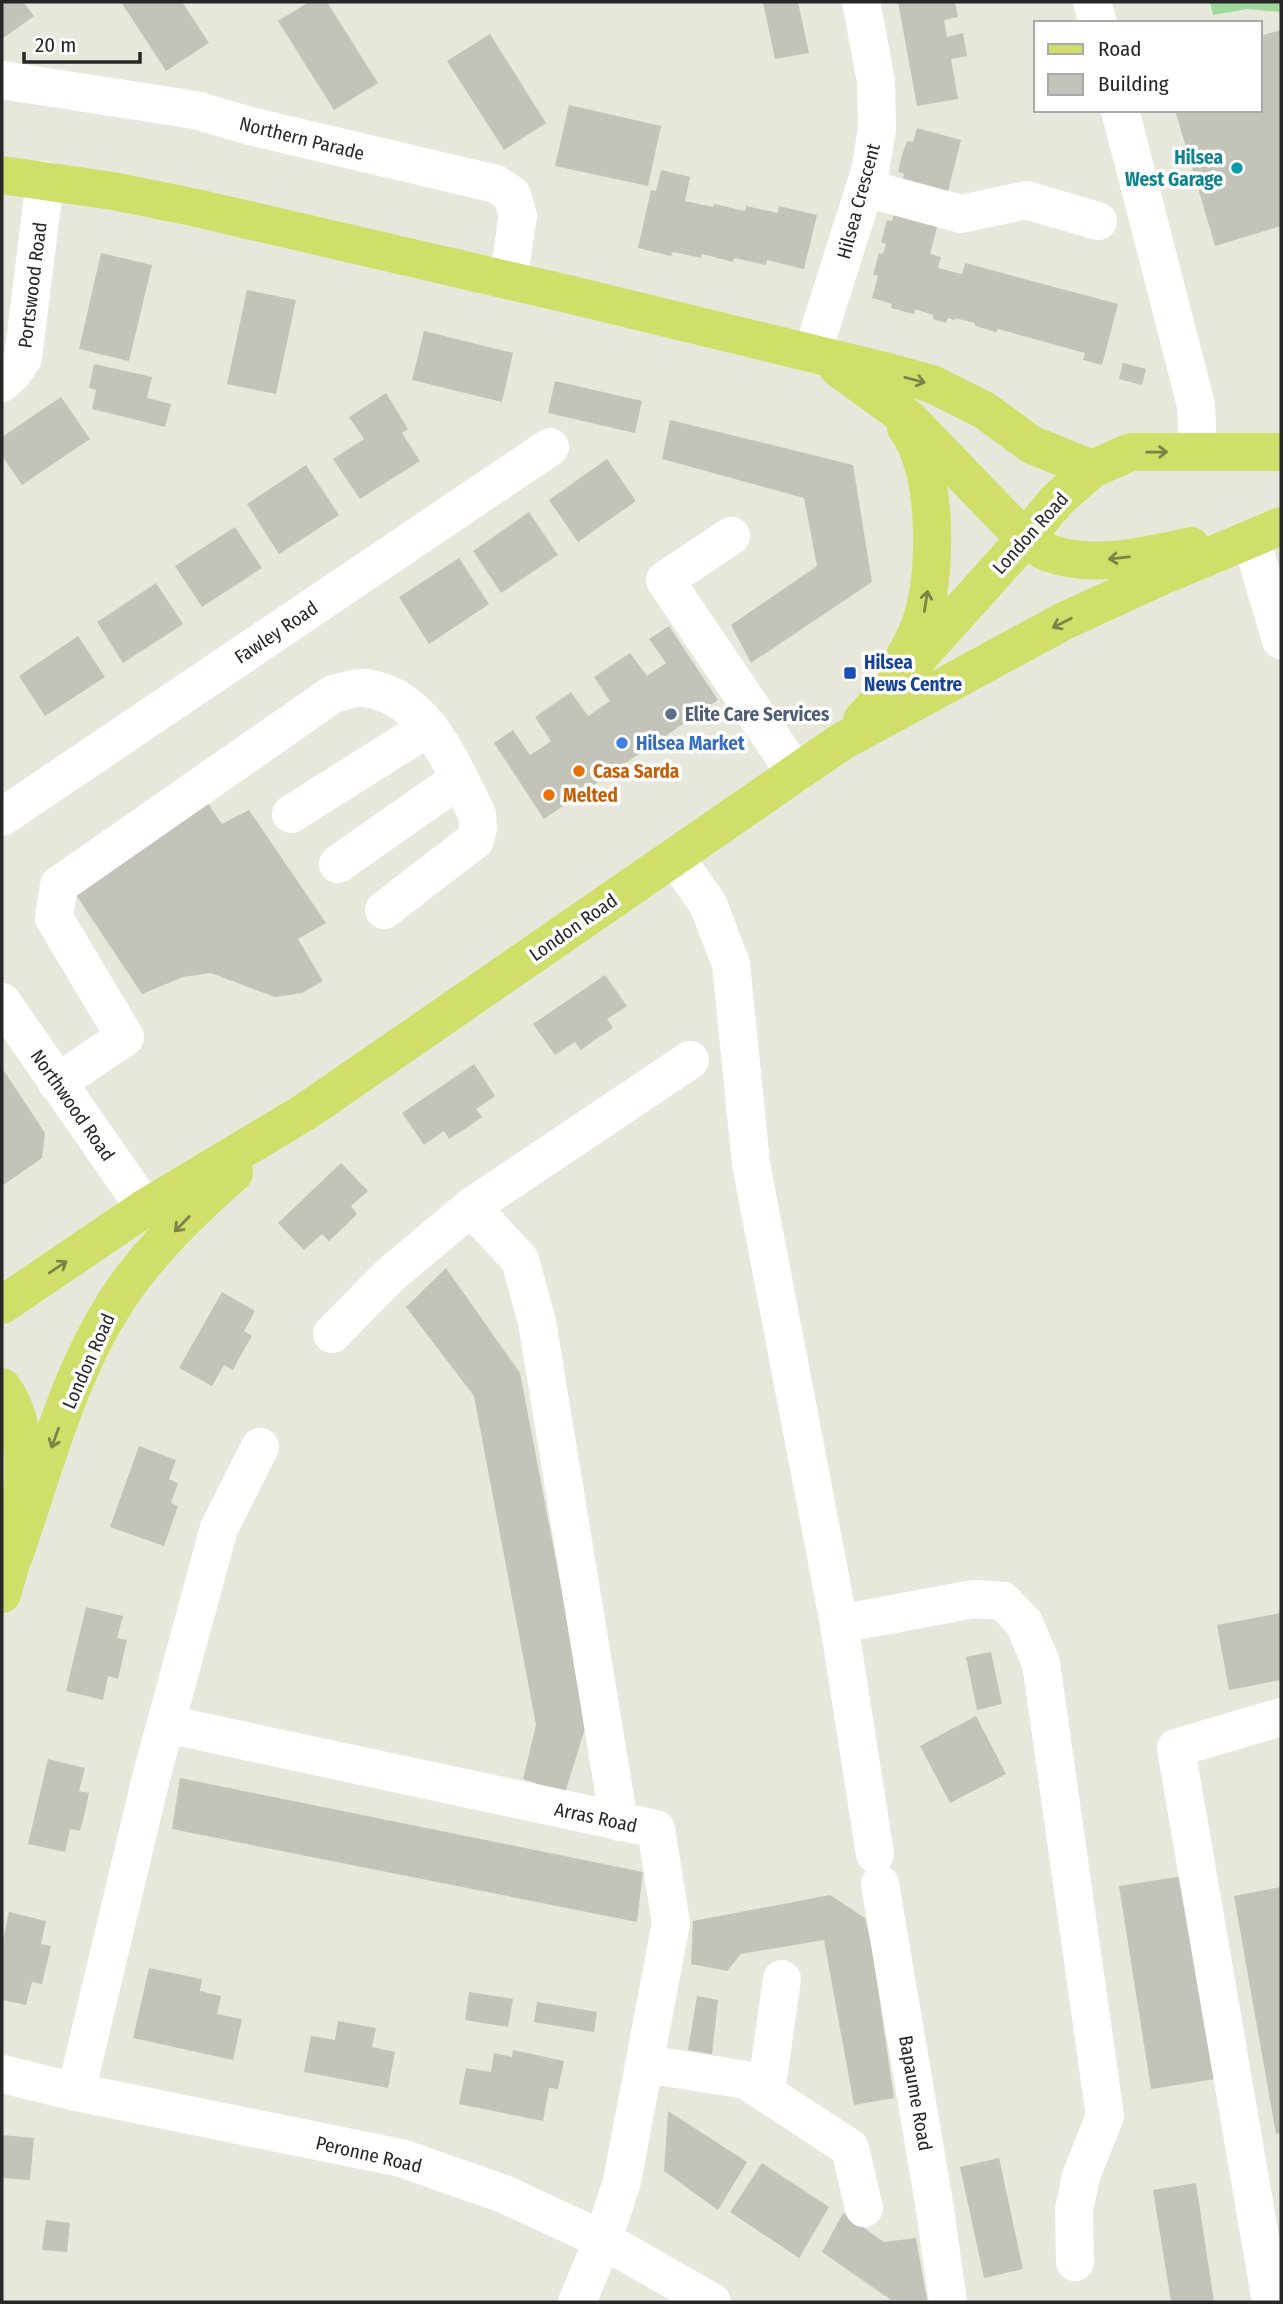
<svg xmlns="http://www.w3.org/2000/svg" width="1283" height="2304" font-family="'Fira Sans Condensed',sans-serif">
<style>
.green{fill:#9dd99d}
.building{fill:#c4c3ba}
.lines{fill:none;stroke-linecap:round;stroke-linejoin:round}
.minor{stroke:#fff;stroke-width:38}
.major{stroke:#d2de6a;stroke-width:38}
.oneway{stroke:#7c8248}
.culture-dot{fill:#0f9aa8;stroke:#fff;stroke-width:2.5}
.transit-dot{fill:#1a4fb4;stroke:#fff;stroke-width:2.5}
.service-dot{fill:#5c6f8a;stroke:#fff;stroke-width:2.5}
.shop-dot{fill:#3f7fe0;stroke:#fff;stroke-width:2.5}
.food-dot{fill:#e8710a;stroke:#fff;stroke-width:2.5}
.labels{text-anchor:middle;stroke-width:7;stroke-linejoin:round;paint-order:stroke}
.street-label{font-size:19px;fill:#272727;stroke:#fff}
.culture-label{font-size:19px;font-weight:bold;fill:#0d838f;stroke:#fff;text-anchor:end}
.transit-label{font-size:19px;font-weight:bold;fill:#164399;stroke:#fff;text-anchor:start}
.service-label{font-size:19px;font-weight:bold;fill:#4e5e75;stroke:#fff;text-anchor:start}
.shop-label{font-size:19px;font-weight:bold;fill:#366cbe;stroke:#fff;text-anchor:start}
.food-label{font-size:19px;font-weight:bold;fill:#c56008;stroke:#fff;text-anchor:start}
</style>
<rect width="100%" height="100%" fill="#e8e7db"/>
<path class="green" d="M1210,2H1281V12L1247,9L1213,15Z"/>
<path class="building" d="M2,2H23L34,16L2,39Z
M121,2H182L209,43L166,71Z
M309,2H327L378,83L334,110L278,21Z
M763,2H798L809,53L775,59Z
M898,2H955L958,17L944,20L947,37L963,33L967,56L951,59L958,99L917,106Z
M1281,30V226L1215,246L1175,110H1260V36Z
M490,34L546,123L504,150L447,61Z
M569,105L661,126L648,186L555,166Z
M917,128L961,140L946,199L901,186L904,174L898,172L902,155L907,141L913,142Z
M661,170L690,177L685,201L713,207L714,204L745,211L746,206L778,213L779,206L817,215L804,269L767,260L766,265L734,258L733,262L702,254L701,258L673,252L671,256L638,248L651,190L656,191Z
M895,208L939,220L930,254L941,257L938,268L962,274L965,263L1118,304L1102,365L1083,360L1085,353L998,329L996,332L975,326V323L955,318V320L948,318L946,323L933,319V315L915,309L914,314L891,308L892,304L872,298L878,276L873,275L879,253L883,254L886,244L881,242L887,220L892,221Z
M101,253L152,265L129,361L79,349Z
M247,290L296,300L276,394L227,384Z
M424,331L513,353L502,402L412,380Z
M1123,363L1146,369L1142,385L1119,379Z
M94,364L152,377L147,398L171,404L165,427L92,409L96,390L89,388Z
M555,381L642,401L635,433L548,413Z
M386,393L408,429L402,433L420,461L360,499L333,459L364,439L349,417Z
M61,397L90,439L22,485L2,456V437Z
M670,420L853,465L872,582L751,663L731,625L817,566L804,498L662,459Z
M607,459L636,501L578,542L549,500Z
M306,465L339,515L279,554L247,504Z
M529,512L558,555L501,593L473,551Z
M235,527L262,568L202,607L175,566Z
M459,558L489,604L429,644L399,597Z
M156,583L183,624L123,663L97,622Z
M669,626L718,700L544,819L494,743L513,730L530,755L540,749L551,741L535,717L571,692L588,716L610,701L594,677L630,653L647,676L656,670L666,663L649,639Z
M78,636L105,677L45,716L19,676Z
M207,802L222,824L249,810L326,923L298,939L323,981L302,993L275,997L211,973L183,977L142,994L74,892Z
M605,975L627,1006L607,1019L613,1028L596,1039L581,1050L575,1042L555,1055L533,1024Z
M474,1064L495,1096L476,1109L482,1117L465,1129L449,1139L444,1131L424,1145L402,1113Z
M2,1068L45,1133L42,1158L2,1186Z
M341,1163L368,1191L351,1206L357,1214L343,1228L329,1241L322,1234L304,1250L278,1223Z
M446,1268L520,1373L587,1722L565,1793L523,1779L536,1725L474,1396L406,1307Z
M222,1292L255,1311L244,1331L252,1336L242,1353L233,1370L224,1365L212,1386L179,1368Z
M139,1446L176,1460L169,1479L178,1483L171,1503L178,1506L164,1546L110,1527Z
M86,1607L123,1616L117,1638L127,1640L118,1679L108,1676L103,1700L66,1691Z
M1281,1613V1680L1229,1690L1217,1625Z
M991,1652L1002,1704L977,1710L966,1657Z
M976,1716L1006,1774L950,1803L920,1746Z
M48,1759L85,1768L79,1791L89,1793L85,1812L80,1831L70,1829L65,1852L28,1844Z
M180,1778L643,1872L637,1922L172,1829Z
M1183,1876L1215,2079L1151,2089L1119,1886Z
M1281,1887V2133L1276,2134L1234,1896Z
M830,1895L865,1918L871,1942L894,2098L854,2105L824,1940L741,1954L727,1971L691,1964L693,1921Z
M9,1912L46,1921L41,1944L51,1946L42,1984L32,1982L26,2005L2,2000V1944Z
M149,1968L202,1979L200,1991L221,1996L217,2014L242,2019L233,2060L133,2038Z
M469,1992L513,1999L508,2027L465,2020Z
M697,1996L718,2000L712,2054L688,2050Z
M537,2002L597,2012L594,2032L534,2022Z
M338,2021L376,2028L372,2047L395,2052L388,2088L304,2072L311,2036L335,2040Z
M513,2050L564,2061L558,2089L549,2088L543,2121L459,2104L466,2068L491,2072L494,2053L512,2057Z
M668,2111L747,2162L718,2210L664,2171Z
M2,2135L34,2138L30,2180L2,2178Z
M999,2158L1023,2269L984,2278L960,2167Z
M762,2163L829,2207L799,2258L730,2212Z
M1196,2183L1214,2302H1171L1153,2190Z
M843,2213L884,2242L916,2238L927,2300H891L822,2252Z
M46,2220L70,2223L67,2252L42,2250Z"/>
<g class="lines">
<path class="minor" d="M1092,2L1098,23
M2,80L195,110L250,126L496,184L512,195L518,216L508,280
M1120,110L1196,405L1198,451
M865,188L961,214L1026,200L1098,221
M812,354L870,171L877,129L876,81L861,2
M2,383L12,374L23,358L45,180
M731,536L665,580L796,774
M1251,539L1281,640
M291,814L429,727
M2,817L550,447
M675,857L708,904L731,964L751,1164L839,1624L875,1854
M338,864L459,779
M2,1002L145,1208
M57,1083L125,1037L54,918L59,885L333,694C343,692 355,687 365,688C426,695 453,767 477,814L478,828L475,840L384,910
M471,1207L690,1060
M332,1334L389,1276L471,1207L520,1260L537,1322L619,1822
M839,1624L974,1599L1003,1601L1024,1623L1041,1663L1105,2116L1081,2176L1074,2210L1075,2262
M166,1724L656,1829L671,1923L622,2181L603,2240L577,2302
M880,1884L934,2203L948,2302
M646,2064L746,2080L850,2148L864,2208
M2,2074L76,2092L401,2158L504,2194L603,2240L712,2302
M76,2092L151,1778L219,1528L260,1447
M766,2092L782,1979
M1271,2302L1176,1748L1281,1717"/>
<path class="major" d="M2,175L113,191L192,207L572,295L888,372L932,384L984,410L1032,445L1092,469
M838,368L910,420L1025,539C1033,544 1041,550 1049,553C1093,569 1147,556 1191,546
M905,656C913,642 920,628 924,612C937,565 937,467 906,428
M862,720L1025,539L1056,501L1092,469L1131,452H1281
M2,1305L145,1208L305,1112L841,742L1064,621L1162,576L1281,526
M2,1387C40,1436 19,1540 2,1594
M14,1556C43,1472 67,1378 115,1303C143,1258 194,1208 234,1173"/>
</g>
<defs><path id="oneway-shaft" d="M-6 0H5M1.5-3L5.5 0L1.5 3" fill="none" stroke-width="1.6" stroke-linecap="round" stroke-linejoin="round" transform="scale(1.75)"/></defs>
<g class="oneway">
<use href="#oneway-shaft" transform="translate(915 380) rotate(15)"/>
<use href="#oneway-shaft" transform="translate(1157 452) rotate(-1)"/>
<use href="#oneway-shaft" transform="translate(1119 558) rotate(174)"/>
<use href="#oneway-shaft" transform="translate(926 601) rotate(-81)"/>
<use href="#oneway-shaft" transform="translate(1062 623) rotate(153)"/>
<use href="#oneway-shaft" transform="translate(182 1224) rotate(134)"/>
<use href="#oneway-shaft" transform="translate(58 1267) rotate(-34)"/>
<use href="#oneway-shaft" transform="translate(55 1438) rotate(110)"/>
</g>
<circle class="culture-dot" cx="1237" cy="168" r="7"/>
<rect class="transit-dot" x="843" y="666" width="14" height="14" rx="3.5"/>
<circle class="service-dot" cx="671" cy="714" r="7"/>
<circle class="shop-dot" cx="622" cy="743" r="7"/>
<g class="food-dot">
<circle cx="579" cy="771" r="7"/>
<circle cx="549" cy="795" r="7"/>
</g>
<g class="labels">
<g class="street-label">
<text transform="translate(302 138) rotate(14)" y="7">Northern Parade</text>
<text transform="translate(858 201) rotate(-75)" y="7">Hilsea Crescent</text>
<text transform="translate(32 285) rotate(-83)" y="7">Portswood Road</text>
<text transform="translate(1030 533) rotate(-48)" y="7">London Road</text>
<text transform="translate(276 632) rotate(-34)" y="7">Fawley Road</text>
<text transform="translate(573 927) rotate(-35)" y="7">London Road</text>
<text transform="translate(73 1105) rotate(55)" y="7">Northwood Road</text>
<text transform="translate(88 1361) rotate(-66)" y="7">London Road</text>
<text transform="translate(596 1817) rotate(12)" y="7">Arras Road</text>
<text transform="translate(916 2093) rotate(80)" y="7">Bapaume Road</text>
<text transform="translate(369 2154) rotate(13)" y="7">Peronne Road</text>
</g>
<g class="culture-label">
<text x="1223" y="164">Hilsea<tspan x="1223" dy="22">West Garage</tspan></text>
</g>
<g class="transit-label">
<text x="864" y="669">Hilsea<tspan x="864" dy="22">News Centre</tspan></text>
</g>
<g class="service-label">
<text x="685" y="721">Elite Care Services</text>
</g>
<g class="shop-label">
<text x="636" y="750">Hilsea Market</text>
</g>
<g class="food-label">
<text x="593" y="778">Casa Sarda</text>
<text x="563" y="802">Melted</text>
</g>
</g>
<rect width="1283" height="2304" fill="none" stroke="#272727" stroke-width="7"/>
<rect x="1034" y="21" width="228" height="91" fill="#ffffff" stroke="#a9a9a9" stroke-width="2"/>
<rect x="1048" y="44" width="35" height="10" fill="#d2de6a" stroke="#a9a9a9" stroke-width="2"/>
<text x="1098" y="56" font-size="21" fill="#272727">Road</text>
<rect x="1048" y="74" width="35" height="21" fill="#c4c3ba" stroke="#a9a9a9" stroke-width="2"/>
<text x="1098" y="91" font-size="21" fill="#272727">Building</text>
<path d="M24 52v10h116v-10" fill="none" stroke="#272727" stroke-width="3.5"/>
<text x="35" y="52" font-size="21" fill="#272727" stroke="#ffffff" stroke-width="5" paint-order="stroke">20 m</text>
</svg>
